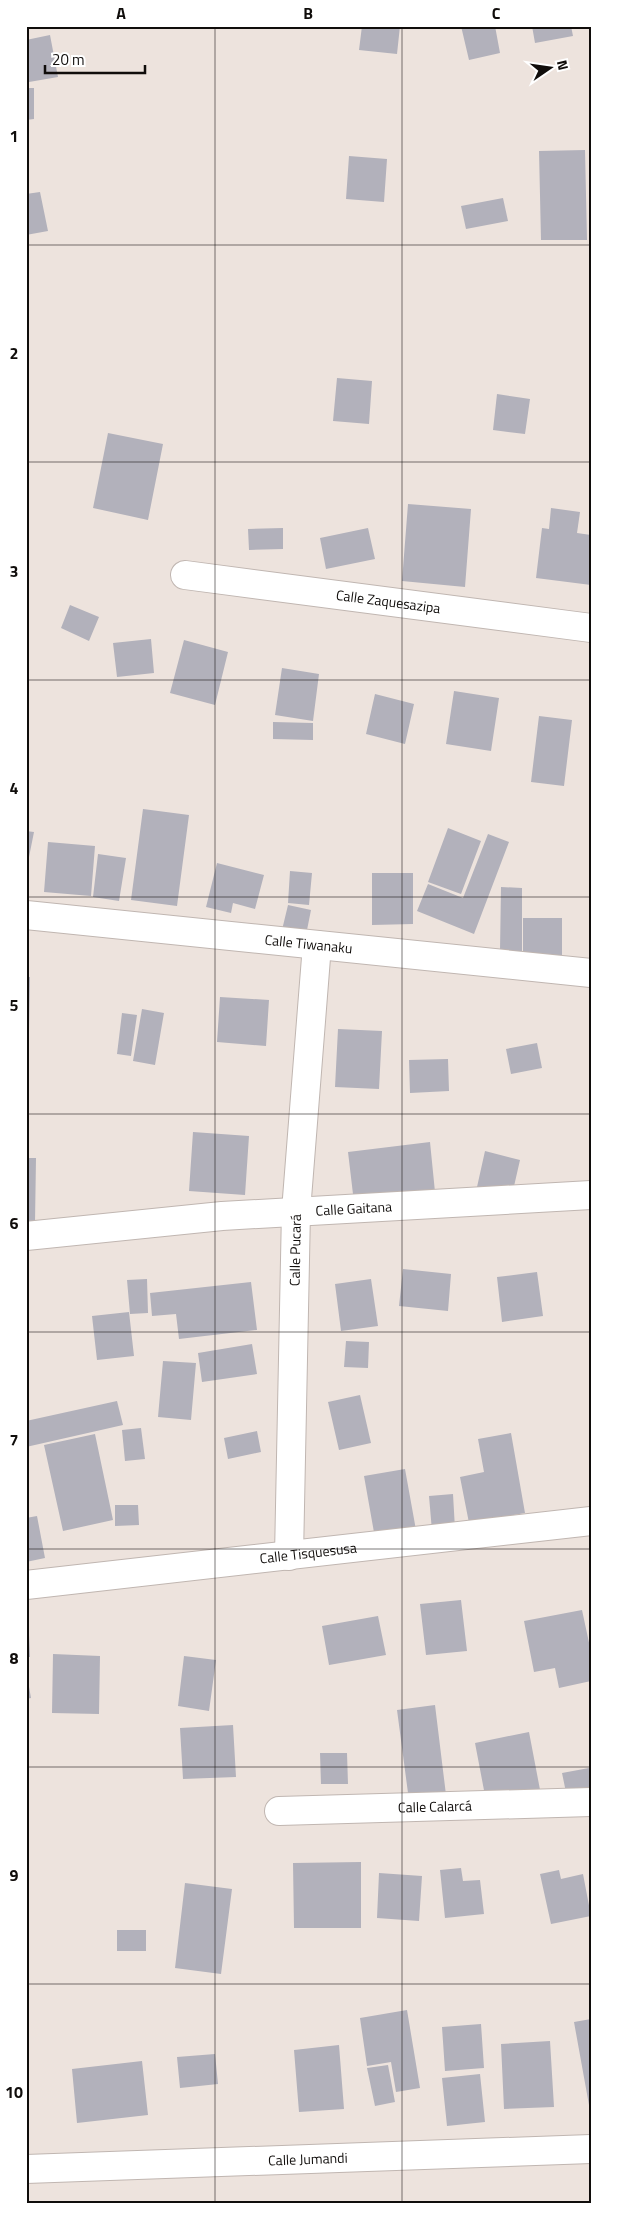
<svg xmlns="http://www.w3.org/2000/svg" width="617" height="2229" font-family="'Titillium Web',sans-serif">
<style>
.building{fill:#b2b1bb}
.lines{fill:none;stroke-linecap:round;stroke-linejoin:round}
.minor-casing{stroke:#c0b6b1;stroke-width:30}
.minor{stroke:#fff;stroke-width:28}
.grid{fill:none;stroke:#100d0b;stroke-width:1;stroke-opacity:0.55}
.labels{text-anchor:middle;stroke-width:4;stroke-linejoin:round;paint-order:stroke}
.street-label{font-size:14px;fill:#100d0b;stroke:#fff}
.neatline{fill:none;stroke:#100d0b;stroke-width:2}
.grid-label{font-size:16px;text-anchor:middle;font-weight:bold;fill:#100d0b}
</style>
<rect width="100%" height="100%" fill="#ede3dd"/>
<path class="building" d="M362,26H400L397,54L359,50Z
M461,26H495L500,53L469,60Z
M532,26H571L573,36L535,43Z
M50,35L58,77L29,82L26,67V40Z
M26,88H34V119L26,120Z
M585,150L587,240H541L539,151Z
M349,156L387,159L384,202L346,199Z
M40,192L48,231L26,235V194Z
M503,198L508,221L466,229L461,206Z
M337,378L372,381L369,424L333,421Z
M497,394L530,399L525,434L493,430Z
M108,433L163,444L148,520L93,508Z
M408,504L471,509L465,587L402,581Z
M551,508L580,512L577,533L591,535V585L536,578L542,528L549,529Z
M283,528V549L249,550L248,529Z
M368,528L375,559L326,569L320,538Z
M70,605L99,617L89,641L61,628Z
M151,639L154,673L117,677L113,643Z
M184,640L228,652L215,705L170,693Z
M282,668L319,674L313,721L275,715Z
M454,691L499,698L491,751L446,744Z
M375,694L414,704L405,744L366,734Z
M539,716L572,720L564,786L531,782Z
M273,722L313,723V740L273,739Z
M143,809L189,815L177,906L131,900Z
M448,828L481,841L461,894L428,882Z
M26,831L34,832L27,867H26Z
M488,834L509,842L474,934L417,911L428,884L463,898Z
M48,842L95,846L91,896L44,892Z
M98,854L126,858L119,901L93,897Z
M217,863L264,875L255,909L233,903L231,913L206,907Z
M290,871L312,873L309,905L288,903Z
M372,873H413V924L372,925Z
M501,887L522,888V952L500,951Z
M288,905L311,910L306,935L282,930Z
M523,918H562V957H523Z
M26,977H30L29,1032H26Z
M220,997L269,1000L266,1046L217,1042Z
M142,1009L164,1013L155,1065L133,1061Z
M122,1013L137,1015L131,1056L117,1054Z
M338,1029L382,1031L379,1089L335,1087Z
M537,1043L542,1068L511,1074L506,1049Z
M448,1059L449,1091L410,1093L409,1060Z
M193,1132L249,1136L245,1195L189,1191Z
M430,1142L436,1202L355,1211L348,1152Z
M485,1151L520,1160L512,1195L477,1187Z
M26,1158H36L35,1222H26Z
M403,1269L451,1274L448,1311L399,1306Z
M537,1272L543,1316L502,1322L497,1277Z
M147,1279L148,1313L130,1314L127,1280Z
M371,1279L378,1326L341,1331L335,1284Z
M251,1282L257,1330L179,1339L176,1314L152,1316L150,1293Z
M129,1312L134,1356L97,1360L92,1316Z
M346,1341L369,1342L368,1368L344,1367Z
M252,1344L257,1374L202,1382L198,1353Z
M163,1361L196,1363L191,1420L158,1417Z
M360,1395L371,1443L339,1450L328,1402Z
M117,1401L123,1425L26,1447V1421Z
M141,1428L145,1459L125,1461L122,1430Z
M257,1431L261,1452L228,1459L224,1438Z
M511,1433L525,1513L469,1523L460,1477L484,1472L478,1439Z
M95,1434L113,1520L63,1531L44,1445Z
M405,1469L416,1530L375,1538L364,1476Z
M453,1494L455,1529L432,1531L429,1496Z
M115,1505H138L139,1525L115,1526Z
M37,1516L45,1558L26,1562V1518Z
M461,1600L467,1651L426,1655L420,1604Z
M582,1610L591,1652V1681L559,1688L555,1668L534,1672L524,1621Z
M378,1616L386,1655L329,1665L322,1626Z
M26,1635H29L30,1657H26Z
M53,1654L100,1656L99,1714L52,1713Z
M184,1656L216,1660L209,1711L178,1706Z
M26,1670L31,1698L26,1699Z
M435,1705L447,1803L410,1808L397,1710Z
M233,1725L236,1777L183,1779L180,1728Z
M529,1732L541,1795L487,1806L475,1743Z
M320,1753H347L348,1784H321Z
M589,1768L591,1798L568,1802L562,1773Z
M361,1862V1928H294L293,1863Z
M461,1868L463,1881L480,1880L484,1914L445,1918L440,1870Z
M559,1870L561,1879L583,1874L591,1916L551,1924L540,1874Z
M379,1873L422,1876L419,1921L377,1918Z
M185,1883L232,1889L221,1974L175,1968Z
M117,1930H146V1951H117Z
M407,2010L420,2088L396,2092L391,2062L367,2066L360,2018Z
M591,2019V2104L589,2105L574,2022Z
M481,2024L484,2068L445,2071L442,2027Z
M550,2041L554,2107L504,2109L501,2044Z
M339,2045L344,2109L299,2112L294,2050Z
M215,2054L218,2084L180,2088L177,2057Z
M142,2061L148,2115L77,2123L72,2069Z
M388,2065L395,2102L375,2106L367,2068Z
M480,2074L485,2122L447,2126L442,2078Z"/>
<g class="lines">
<g class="minor-casing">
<g id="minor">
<path id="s1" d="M185,575L591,628"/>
<path id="s2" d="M26,915L591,973"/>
<path id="s3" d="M26,1236L222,1216L591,1195"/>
<path id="s4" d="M289,1556L296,1211L317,945"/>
<path id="s5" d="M26,1585L591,1521"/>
<path id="s6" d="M279,1811L591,1802"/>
<path id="s7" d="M26,2169L591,2149"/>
</g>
</g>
<use href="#minor" class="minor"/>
</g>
<path class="grid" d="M215,26V2203M402,26V2203M26,245H591M26,462H591M26,680H591M26,897H591M26,1114H591M26,1332H591M26,1549H591M26,1767H591M26,1984H591"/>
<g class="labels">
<g class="street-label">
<text dy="5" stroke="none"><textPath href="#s1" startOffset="205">Calle Zaquesazipa</textPath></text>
<text dy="5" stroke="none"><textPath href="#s2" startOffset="284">Calle Tiwanaku</textPath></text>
<text dy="5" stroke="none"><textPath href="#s3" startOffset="329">Calle Gaitana</textPath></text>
<text dy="5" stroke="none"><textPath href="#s4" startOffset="306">Calle Pucará</textPath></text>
<text dy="5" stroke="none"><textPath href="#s5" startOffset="284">Calle Tisquesusa</textPath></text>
<text dy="5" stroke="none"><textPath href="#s6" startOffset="156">Calle Calarcá</textPath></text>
<text dy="5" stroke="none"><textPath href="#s7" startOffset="282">Calle Jumandi</textPath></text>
</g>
</g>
<rect width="617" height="2229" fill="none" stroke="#ffffff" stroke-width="55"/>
<g transform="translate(550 68) rotate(77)" stroke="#ffffff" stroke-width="4" paint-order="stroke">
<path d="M0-4L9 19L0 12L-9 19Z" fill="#100d0b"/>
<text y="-8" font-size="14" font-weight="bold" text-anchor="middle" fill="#100d0b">N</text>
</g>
<path d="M45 65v8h100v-8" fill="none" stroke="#100d0b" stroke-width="2.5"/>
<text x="52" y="65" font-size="15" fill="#100d0b" stroke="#ffffff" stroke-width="4" paint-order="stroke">20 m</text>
<rect x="28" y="28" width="562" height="2174" class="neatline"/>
<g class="grid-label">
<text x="121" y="19">A</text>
<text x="308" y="19">B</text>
<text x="496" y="19">C</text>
<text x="14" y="142">1</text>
<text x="14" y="359">2</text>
<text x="14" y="577">3</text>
<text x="14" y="794">4</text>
<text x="14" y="1011">5</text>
<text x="14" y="1229">6</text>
<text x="14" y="1446">7</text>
<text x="14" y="1664">8</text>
<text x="14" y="1881">9</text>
<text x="14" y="2098">10</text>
</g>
</svg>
